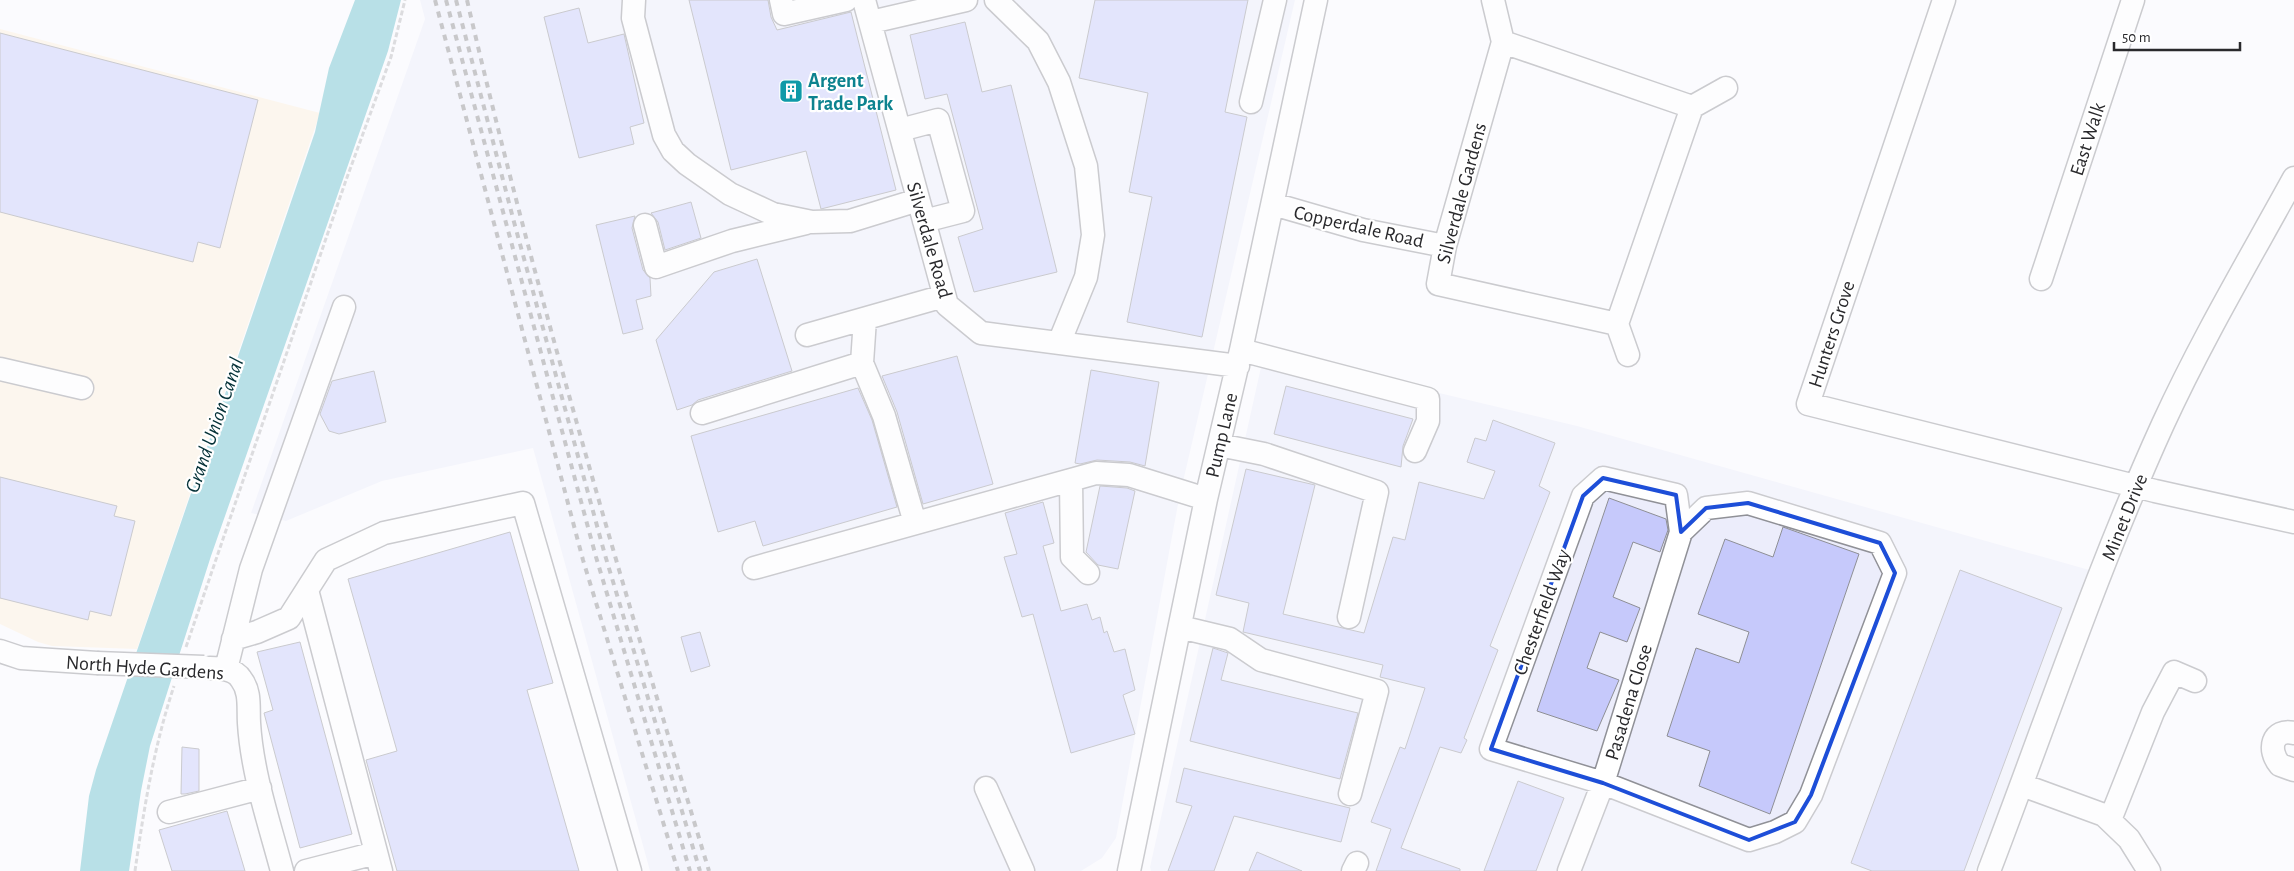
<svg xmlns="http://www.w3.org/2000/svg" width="2294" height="871" font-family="'Alegreya Sans',sans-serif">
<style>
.commercial{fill:#fdefdc}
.built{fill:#ecedfb}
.water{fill:#67bfcd}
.building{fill:#c6c9fb;stroke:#8e8f95}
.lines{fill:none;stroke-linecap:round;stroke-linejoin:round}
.minor-casing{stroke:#909197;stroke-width:25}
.path{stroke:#b7b7ba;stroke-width:3;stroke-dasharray:5 2.5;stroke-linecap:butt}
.minor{stroke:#fff;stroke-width:22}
.rail{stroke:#8a8a8d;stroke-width:4;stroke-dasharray:6 6;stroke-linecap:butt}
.minor-bridge-casing{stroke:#909197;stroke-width:25;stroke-linecap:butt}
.minor-bridge{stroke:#fff;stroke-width:22}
.marked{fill:none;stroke:#1d4ed8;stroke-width:4;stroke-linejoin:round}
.labels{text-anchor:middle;stroke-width:4.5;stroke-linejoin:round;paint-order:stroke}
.culture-label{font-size:20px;font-weight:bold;fill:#0d838f;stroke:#fff;text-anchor:start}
.street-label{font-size:20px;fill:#29292c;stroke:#fff}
.water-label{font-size:21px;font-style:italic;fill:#043137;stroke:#fff}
</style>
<rect width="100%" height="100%" fill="#fbfbfe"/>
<path class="commercial" d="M0,29L320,113L137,649L52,646L38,642L0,624Z"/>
<path class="built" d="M420,0H1295L1179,499L1116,838L1102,858L1081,871H650L533,448L382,481L286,521L251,513L425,19Z
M1265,349L1339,369L1577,426L2093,571L1975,871H1151L1150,867Z"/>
<path class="water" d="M355,0H401L388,51L211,556L150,746L141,791L129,871H80L89,796L96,770L315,132L329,68Z"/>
<path class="building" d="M689,0H768L771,17L777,30L851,12L896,190L821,209L806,151L731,170Z
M1095,0H1248L1225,112L1247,117L1202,337L1127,322L1152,197L1129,192L1148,93L1079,78Z
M579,8L588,43L624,34L644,123L630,127L634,144L579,158L544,17Z
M965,22L982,92L1011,85L1057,272L974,292L958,237L983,229L947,94L925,99L910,35Z
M0,33L258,100L220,248L198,242L193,262L0,212Z
M691,202L701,238L665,250L658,222L651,213Z
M635,216L632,228L643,270L650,278L651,296L636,300L643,329L623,334L596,225Z
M757,259L792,371L698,400L692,405L677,410L656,340L714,272Z
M957,356L993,484L923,504L897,412L882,376Z
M1091,370L1159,382L1145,466L1130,462L1097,460L1080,464L1075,463Z
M374,371L386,422L339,434L329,431L320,414L332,381Z
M1286,386L1413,419L1403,446L1401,467L1274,434Z
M858,388L872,420L897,507L763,546L755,521L718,532L691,436Z
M1493,420L1555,443L1539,486L1550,492L1490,646L1498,650L1464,738L1467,740L1461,753L1440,747L1401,848L1460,869V871H1376L1391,829L1371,822L1400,747L1405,749L1425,688L1380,677L1383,665L1243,632L1249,603L1216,595L1246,469L1315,485L1283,614L1364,633L1393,537L1405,540L1419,482L1484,499L1495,471L1467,462L1475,438L1486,441Z
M0,477L117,506L114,516L135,521L111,616L90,611L88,620L0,598Z
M1100,486L1127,488L1135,491L1118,569L1098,565L1086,552Z
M1609,498L1666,519L1668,530L1660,552L1633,542L1613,597L1640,608L1627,642L1600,632L1587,668L1619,680L1597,731L1537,711Z
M1043,502L1054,543L1043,546L1061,611L1087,604L1092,620L1100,617L1104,633L1107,631L1114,652L1125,649L1135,690L1123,695L1135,734L1071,753L1033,614L1022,617L1004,557L1017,554L1005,513Z
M1783,527L1859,554L1770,814L1699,786L1710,751L1667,736L1696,648L1739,663L1749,632L1698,614L1725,539L1773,557Z
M510,532L553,683L527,690L579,871H397L366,760L397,751L348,579Z
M1960,570L2062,608L1964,871H1872L1851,863Z
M700,632L710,666L691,672L681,637Z
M300,642L352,834L300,848L264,713L273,710L257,652Z
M1213,648L1228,653L1221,680L1358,713L1340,779L1190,741Z
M182,747L199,749V791L185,794H181Z
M1184,768L1350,808L1341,842L1234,816L1214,871H1168L1192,806L1176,802Z
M1518,781L1564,798L1536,871H1484Z
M227,811L245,871H172L159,830Z
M1257,852L1302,871H1249Z"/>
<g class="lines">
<g class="minor-casing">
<path id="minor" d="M634,0L633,18L664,135L673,151L687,164L730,194L773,214L812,222L850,221L918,200
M781,0L784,14L846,0
M864,0L947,305L981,333L1238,366
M996,0L1038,41L1059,82L1086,166L1093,235L1086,277L1059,343
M1493,0L1503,42
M1944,0L1808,404L2155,491L2294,522
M871,22L966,0
M1503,42L1692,107L1617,324L1438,284L1445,246Z
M1251,102L1275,0
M1692,107L1726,88
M900,130L938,120L963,211L924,221
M1273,204L1363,230L1445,246
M645,225L656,267L732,241L806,223
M2041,279L2133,0
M1617,324L1628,355
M807,335L944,296
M1241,350L1428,399V421L1415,451
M862,363L884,416L915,523
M0,369L82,388
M702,413L862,363L865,319
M1219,445L1264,454L1377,492L1349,617
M1071,480L1072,557L1088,573
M754,568L1096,473L1129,475L1206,499
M307,590L381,871
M1180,627L1230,639L1261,660L1377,691L1350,794
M233,639L257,632L289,618L326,560L384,533L523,503L630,871
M0,651L21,658L97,663
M210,668C221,668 235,669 241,679C251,692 248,707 249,723C252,773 269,822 282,871
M226,669L251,569L344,307
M2294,733C2272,728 2267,750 2280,765L2294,770
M2022,785L2104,815L2129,839L2149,871
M986,788L1023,871
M169,812L260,788
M2110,820L2153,712L2174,672L2195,681
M306,871L376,853
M1129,871L1206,499L1241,350L1316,0
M1353,871L1357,863
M1569,871L1603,783L1681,532L1676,495L1603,478L1583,496L1491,749L1603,783L1749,840L1775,832L1795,822L1811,795L1895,573L1880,543L1748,503L1706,508L1681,532
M1989,871C2046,722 2097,569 2163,424C2202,339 2249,260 2294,178"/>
</g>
<path class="path" d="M186,647L345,183L391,57L405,0
M135,871C144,808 154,746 174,686"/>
<use href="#minor" class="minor"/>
<path class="rail" d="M435,0L583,560L678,871
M446,0L596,557L690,871
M456,0L514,222L605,555L700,871
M467,0C535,293 622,583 709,871"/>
<g class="minor-bridge-casing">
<path id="minor-bridge" d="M97,663L204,667"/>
</g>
<use href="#minor-bridge" class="minor-bridge"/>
</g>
<path d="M0 0H2294V871H0ZM1603,478L1676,495L1681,532L1706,508L1748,503L1880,543L1895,573L1811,795L1795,822L1749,840L1603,783L1491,749L1583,496Z" fill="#fbfbfe" fill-opacity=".55" fill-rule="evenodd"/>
<path class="marked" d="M1603,478L1676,495L1681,532L1706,508L1748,503L1880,543L1895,573L1811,795L1795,822L1749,840L1603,783L1491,749L1583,496Z"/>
<defs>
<g id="building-square" transform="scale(1.25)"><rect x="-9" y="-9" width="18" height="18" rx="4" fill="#0f9aa8" stroke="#fff"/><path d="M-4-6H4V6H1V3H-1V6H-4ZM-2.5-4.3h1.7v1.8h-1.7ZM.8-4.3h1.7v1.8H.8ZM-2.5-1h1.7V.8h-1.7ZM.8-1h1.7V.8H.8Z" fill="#fff"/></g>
</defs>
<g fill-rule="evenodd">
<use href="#building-square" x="791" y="91"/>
</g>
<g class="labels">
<g class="culture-label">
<text x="808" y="87">Argent<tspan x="808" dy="23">Trade Park</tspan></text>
</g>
<g class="street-label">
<text transform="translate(2087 139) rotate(-72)" y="7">East Walk</text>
<text transform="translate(1461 193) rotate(-75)" y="7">Silverdale Gardens</text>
<text transform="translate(1359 226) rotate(13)" y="7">Copperdale Road</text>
<text transform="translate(930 240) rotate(74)" y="7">Silverdale Road</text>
<text transform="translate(1831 334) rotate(-72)" y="7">Hunters Grove</text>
<text transform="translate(1221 435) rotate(-77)" y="7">Pump Lane</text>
<text transform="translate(2124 517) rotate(-68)" y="7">Minet Drive</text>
<text transform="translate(1541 612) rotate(-70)" y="7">Chesterfield Way</text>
<text transform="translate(145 667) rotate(4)" y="7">North Hyde Gardens</text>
<text transform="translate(1628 702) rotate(-73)" y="7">Pasadena Close</text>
</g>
<g class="water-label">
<text transform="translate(214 425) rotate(-71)" y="7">Grand Union Canal</text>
</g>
</g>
<path d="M2114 42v8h126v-8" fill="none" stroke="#29292c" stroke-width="2.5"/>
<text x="2122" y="42" font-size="15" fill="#29292c" stroke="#ffffff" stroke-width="4" paint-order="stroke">50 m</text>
</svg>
